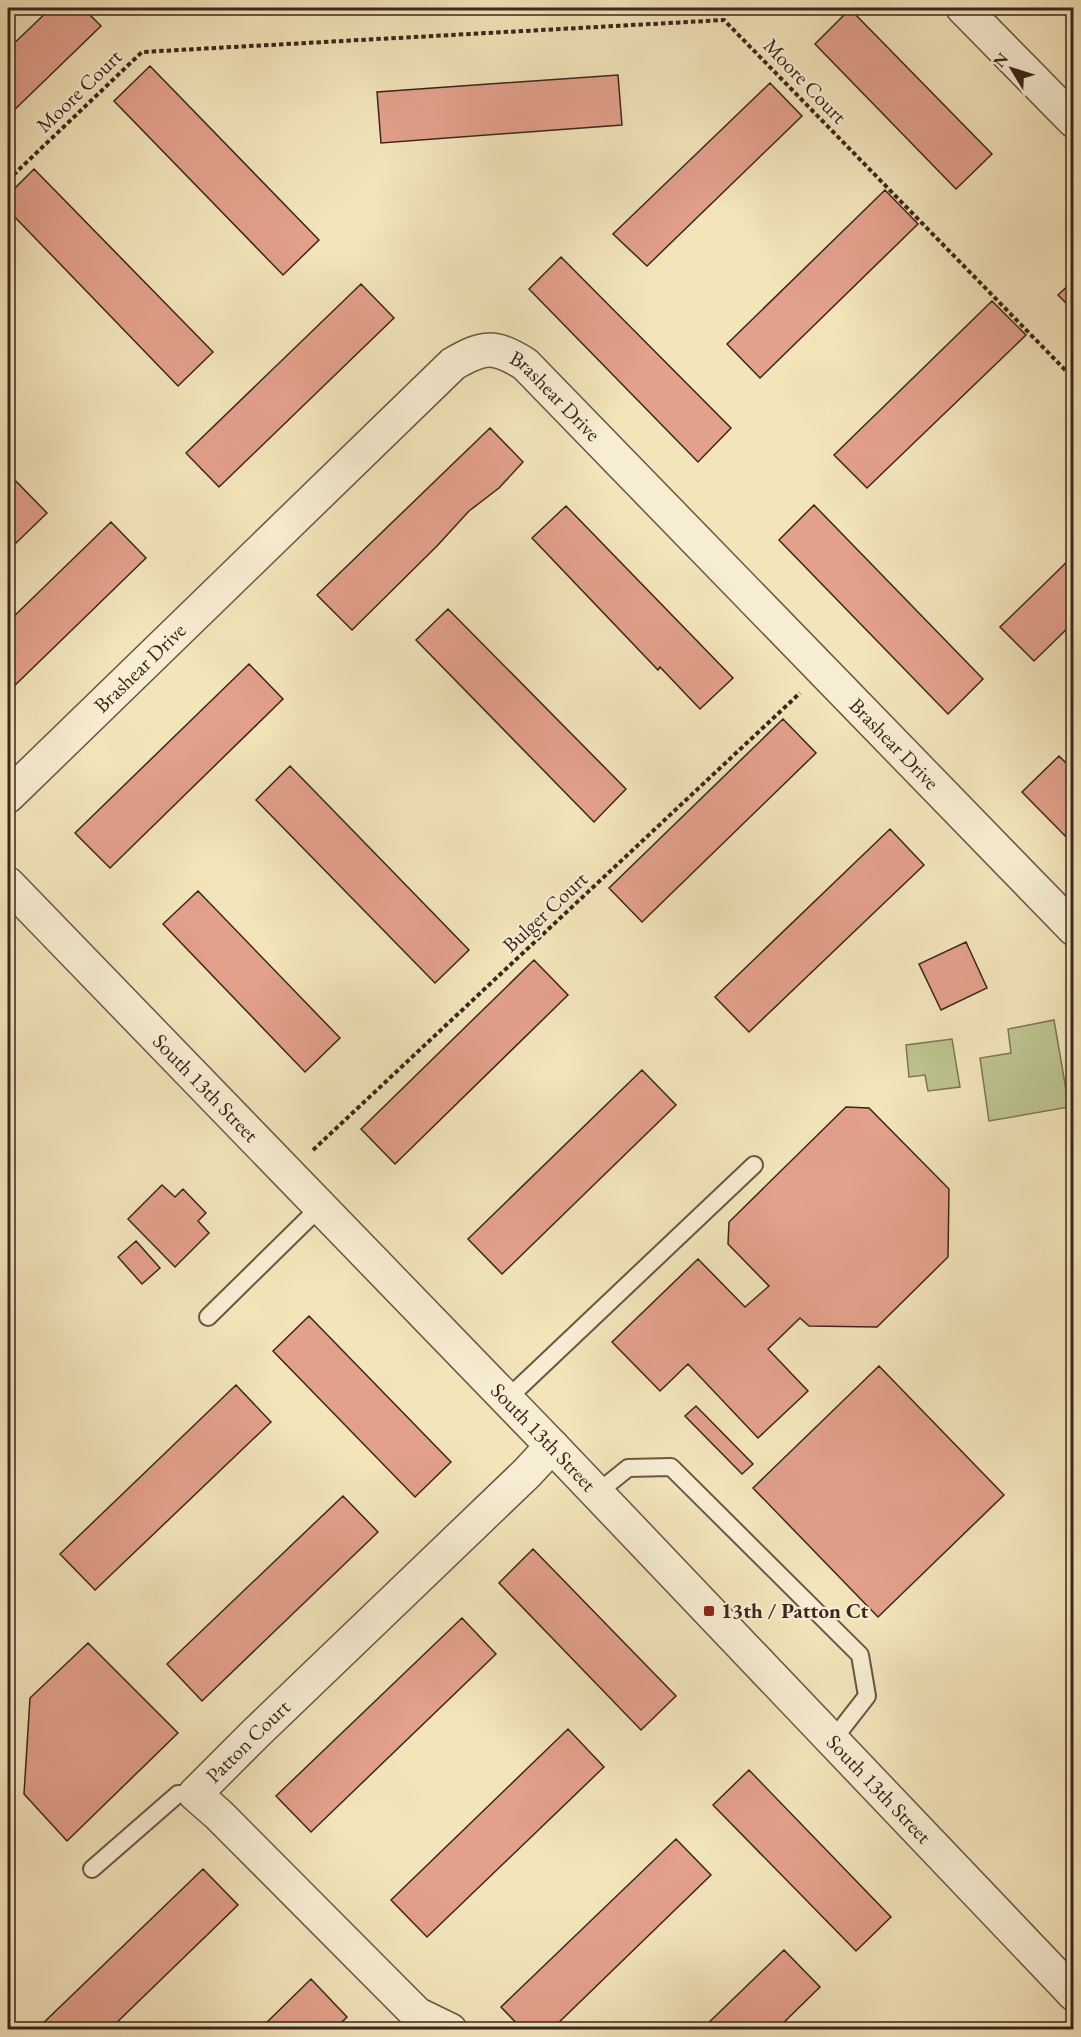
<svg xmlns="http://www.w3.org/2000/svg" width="1081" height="2037" font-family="'EB Garamond',serif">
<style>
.green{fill:#bdc48f;stroke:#7c7556;stroke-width:1.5}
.building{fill:#e3a08b;stroke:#3a261e;stroke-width:1.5}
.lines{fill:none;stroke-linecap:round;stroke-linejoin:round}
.service-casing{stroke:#685645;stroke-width:20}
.minor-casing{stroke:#685645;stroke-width:36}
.tertiary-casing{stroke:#685645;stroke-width:36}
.path{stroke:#3a261e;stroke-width:4;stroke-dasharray:4.5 3;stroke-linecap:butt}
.service{stroke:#f7edd2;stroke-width:16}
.minor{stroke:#f7edd2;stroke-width:33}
.tertiary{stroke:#f7edd2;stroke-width:33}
.poi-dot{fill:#8f2418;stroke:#f7edd2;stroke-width:2}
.labels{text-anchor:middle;stroke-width:4.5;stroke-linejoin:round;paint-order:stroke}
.street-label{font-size:21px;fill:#3a261e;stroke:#f7edd2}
.poi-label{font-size:21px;font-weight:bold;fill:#3a261e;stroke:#f7edd2;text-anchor:start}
</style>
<rect width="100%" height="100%" fill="#f3e4ba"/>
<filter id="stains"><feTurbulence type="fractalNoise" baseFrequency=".00333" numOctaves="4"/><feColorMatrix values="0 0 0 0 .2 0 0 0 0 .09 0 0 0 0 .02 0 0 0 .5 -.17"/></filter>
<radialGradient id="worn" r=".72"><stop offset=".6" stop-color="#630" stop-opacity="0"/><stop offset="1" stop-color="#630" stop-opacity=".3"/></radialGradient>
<path class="green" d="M1054,1020L1069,1107L989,1121L980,1058L1011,1053L1008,1029Z
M952,1039L960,1087L928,1091L925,1075L909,1077L906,1045Z"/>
<path class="building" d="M51,8H83L101,26L8,116V49Z
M850,9L992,154L956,189L815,44Z
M150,66L319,240L283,275L114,101Z
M618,75L622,125L381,143L377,92Z
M770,83L802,116L647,266L613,234Z
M34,169L213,352L178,386L8,210V195Z
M885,190L918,224L760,378L727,344Z
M561,257L731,428L698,462L529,289Z
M1074,280V311L1058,295Z
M361,284L394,318L219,487L186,453Z
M992,301L1026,335L867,488L834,455Z
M490,428L523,462L499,488L469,511L437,546L352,630L317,595Z
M8,473L47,513L12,547L8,542Z
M814,505L983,679L948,714L779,540Z
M566,506L733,678L700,709L660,667L658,670L532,538Z
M111,522L146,558L8,692V622Z
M1074,555V622L1034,661L1000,627Z
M448,609L626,789L594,822L416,640Z
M249,664L283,699L110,868L75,833Z
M783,719L816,753L642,922L609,888Z
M1059,756L1074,771V845L1022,792Z
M290,766L469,950L435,983L256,800Z
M890,829L924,865L749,1032L715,997Z
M198,891L340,1038L305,1072L163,924Z
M966,942L987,988L941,1010L919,964Z
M534,960L568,995L395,1164L361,1129Z
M642,1070L676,1105L502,1274L468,1239Z
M846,1107L869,1108L949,1189L948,1257L877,1327L809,1326L800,1318L768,1349L808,1391L758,1438L688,1364L660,1391L612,1342L698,1259L745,1307L769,1286L728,1244L729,1222Z
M162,1185L175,1197L183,1189L206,1213L198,1221L209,1233L175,1267L128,1219Z
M136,1241L160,1268L142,1284L118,1257Z
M309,1316L451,1462L415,1497L273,1351Z
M879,1366L1004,1495L878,1617L753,1488Z
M236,1385L271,1422L95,1590L60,1554Z
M696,1406L753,1464L742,1474L685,1416Z
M343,1496L378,1532L202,1701L167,1664Z
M533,1549L676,1696L641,1730L499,1583Z
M462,1618L496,1654L311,1832L276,1796Z
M88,1643L178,1733L67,1841L24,1794L30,1698Z
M568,1729L604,1767L427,1937L391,1900Z
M749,1770L891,1917L856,1951L713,1805Z
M676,1839L711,1875L551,2030H523L501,2007Z
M203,1869L238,1905L109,2030H36Z
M784,1950L820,1987L776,2030H701Z
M311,1979L347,2017L334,2030H259Z"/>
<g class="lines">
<g class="service-casing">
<path id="service" d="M208,1317L320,1207
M507,1399L754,1165
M597,1493L628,1468L671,1467L860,1655L867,1696L832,1741
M92,1869L178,1794H195"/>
</g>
<g class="minor-casing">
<g id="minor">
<path id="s1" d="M8,796L453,364C484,346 494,345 525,364L1074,929"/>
<path id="s2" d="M8,884L552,1446L1074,1994"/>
<path id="s3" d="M450,2030L417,2014L219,1815L195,1794L256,1733L527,1473L552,1446"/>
</g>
</g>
<g class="tertiary-casing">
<path id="tertiary" d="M963,8L1074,121"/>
</g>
<path class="path" d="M8,180L142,52L724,20L1074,379
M313,1150L800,693"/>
<use href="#service" class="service"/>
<use href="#minor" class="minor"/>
<use href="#tertiary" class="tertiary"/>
</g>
<rect class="poi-dot" x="703" y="1605" width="12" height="12" rx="3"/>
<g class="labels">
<g class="street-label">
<text transform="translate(805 81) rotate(46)" y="7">Moore Court</text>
<text transform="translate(79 91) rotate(-44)" y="7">Moore Court</text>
<text dy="7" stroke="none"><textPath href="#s1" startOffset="742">Brashear Drive</textPath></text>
<text dy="7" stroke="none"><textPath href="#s1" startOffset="184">Brashear Drive</textPath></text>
<text dy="7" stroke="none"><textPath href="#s1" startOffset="1228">Brashear Drive</textPath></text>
<text transform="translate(545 912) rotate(-43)" y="7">Bulger Court</text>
<text dy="7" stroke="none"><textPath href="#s2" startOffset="284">South 13th Street</textPath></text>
<text dy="7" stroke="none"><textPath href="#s2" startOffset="770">South 13th Street</textPath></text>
<text dy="7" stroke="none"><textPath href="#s3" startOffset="424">Patton Court</textPath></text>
<text dy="7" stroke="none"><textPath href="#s2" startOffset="1256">South 13th Street</textPath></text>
</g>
<g class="poi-label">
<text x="721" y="1618">13th / Patton Ct</text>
</g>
</g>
<rect width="1081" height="2037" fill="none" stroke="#f3e4ba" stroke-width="30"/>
<rect x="9" y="9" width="1063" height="2019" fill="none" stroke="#3a261e" stroke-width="3"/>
<rect x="15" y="15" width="1051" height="2007" fill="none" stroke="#3a261e" stroke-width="1.5"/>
<g transform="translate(1012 69) rotate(308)" stroke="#f7edd2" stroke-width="4.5" paint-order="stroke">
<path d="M0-4.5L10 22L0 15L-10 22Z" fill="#3a261e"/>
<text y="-9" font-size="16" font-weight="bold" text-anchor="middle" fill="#3a261e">N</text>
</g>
<rect width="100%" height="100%" filter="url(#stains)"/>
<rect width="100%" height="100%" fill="url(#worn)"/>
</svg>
